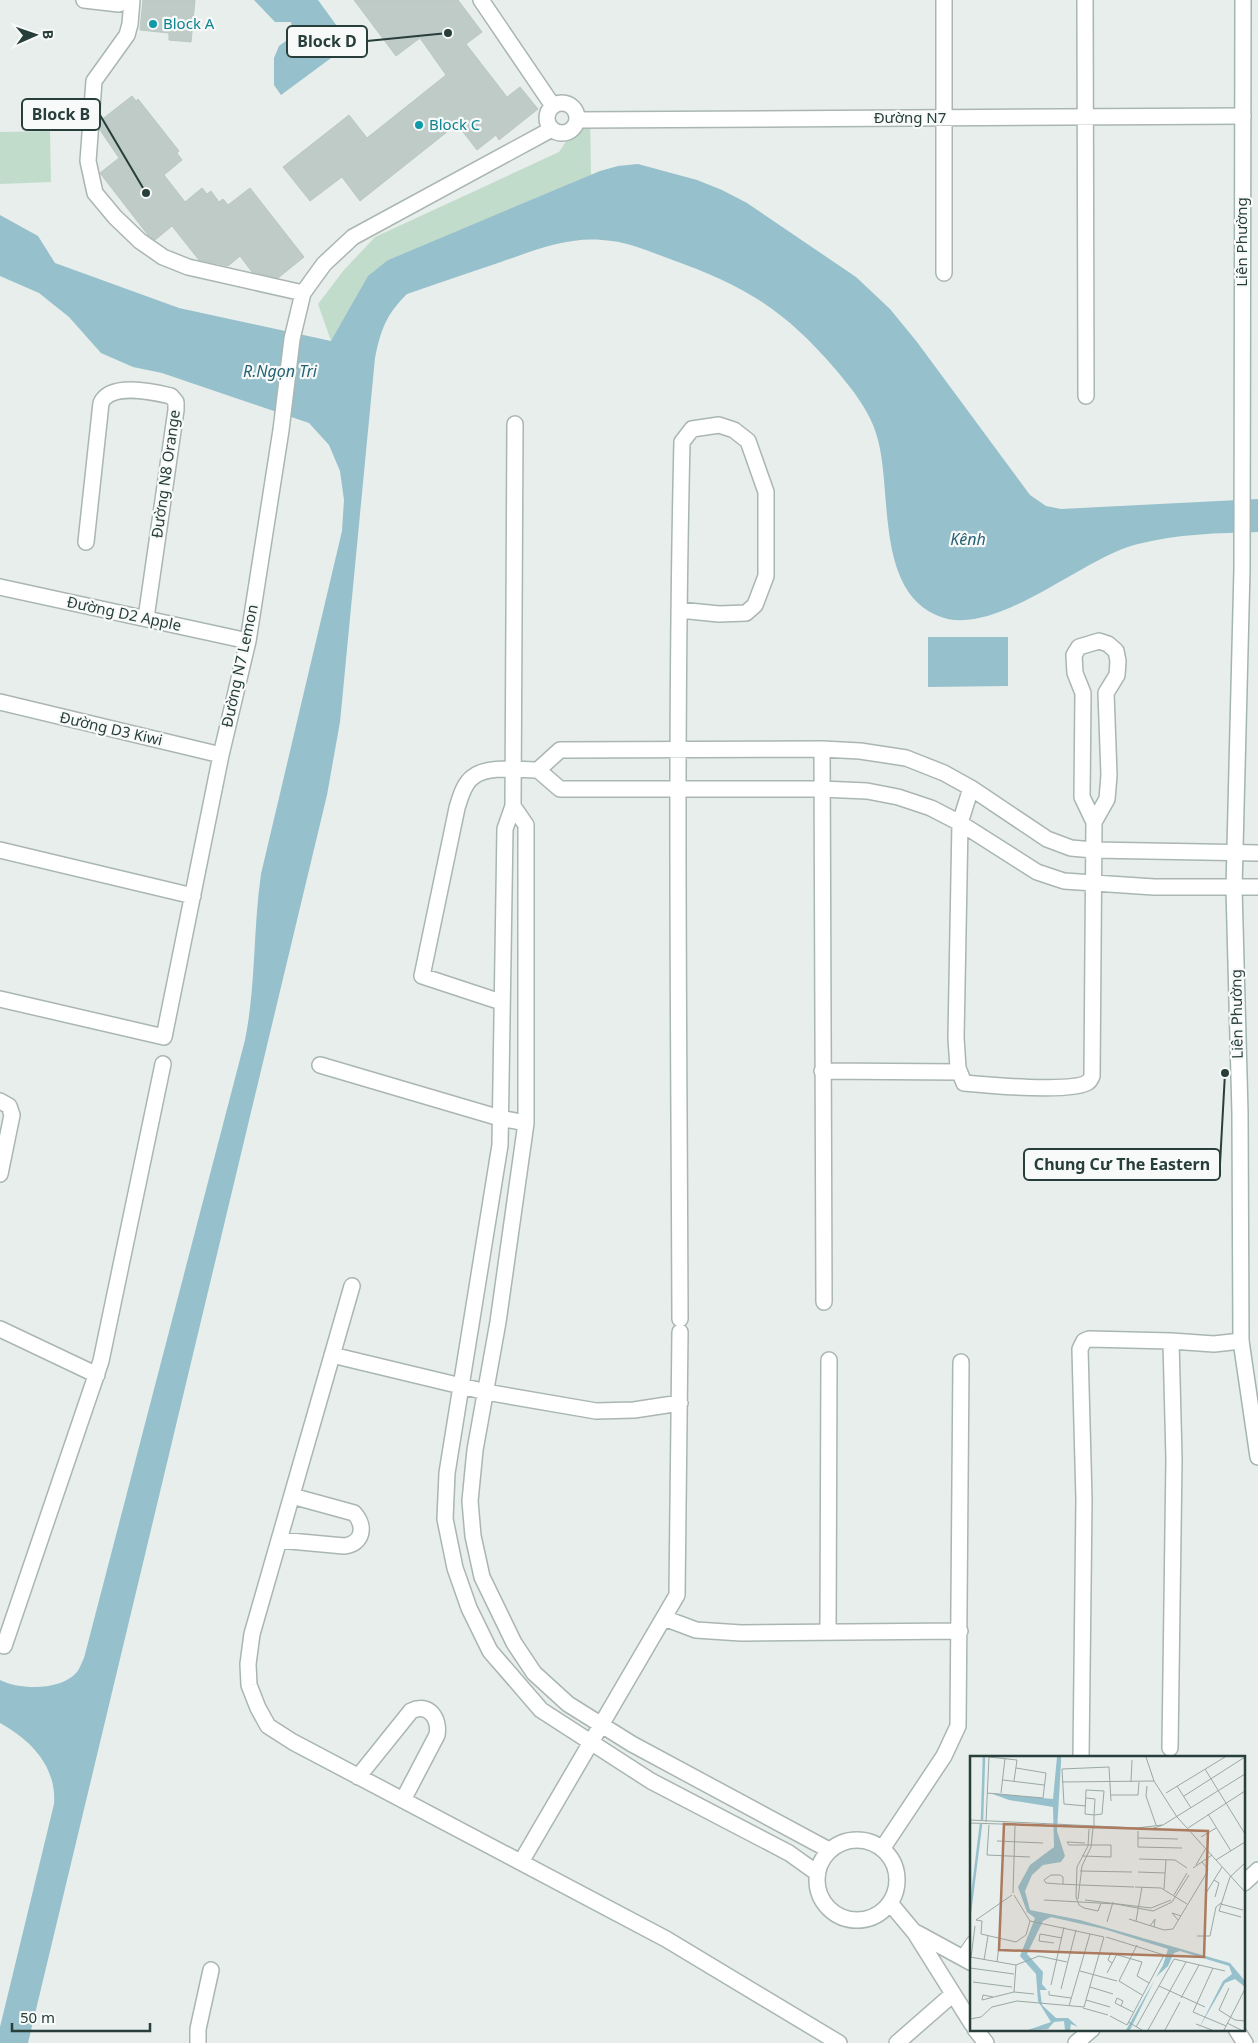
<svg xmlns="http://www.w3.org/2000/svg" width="1258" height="2043" font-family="'Noto Sans',sans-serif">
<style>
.green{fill:#c2dccb}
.water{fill:#96c0cc}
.building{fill:#bfcbc7;stroke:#bac7c2}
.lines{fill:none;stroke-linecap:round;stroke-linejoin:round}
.lane-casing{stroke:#aab6b2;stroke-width:12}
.street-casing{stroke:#aab6b2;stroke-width:18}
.secondary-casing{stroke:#a3b5b0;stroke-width:18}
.lane{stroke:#fff;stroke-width:10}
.street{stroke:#fff;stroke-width:15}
.secondary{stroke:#fff;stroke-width:15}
.culture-dot{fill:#0f9aa8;stroke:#f7faf9;stroke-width:2}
.labels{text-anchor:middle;stroke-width:4.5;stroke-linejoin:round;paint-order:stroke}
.culture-label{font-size:15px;fill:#0d838f;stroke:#f7faf9;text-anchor:start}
.street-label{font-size:15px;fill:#273e3a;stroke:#f7faf9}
.water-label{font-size:16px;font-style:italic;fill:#276274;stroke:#f7faf9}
.inset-river{fill:none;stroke:#96c0cc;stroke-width:2.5}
.inset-road{fill:none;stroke:#9aa8a4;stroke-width:1}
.view{fill:#ab7a5f;fill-opacity:0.15;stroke:#ab7a5f;stroke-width:2.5}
.inset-edge{fill:none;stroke:#273e3a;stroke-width:2.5}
.leader{fill:none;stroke:#273e3a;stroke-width:2}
.callout-dot{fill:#273e3a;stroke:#f7faf9;stroke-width:2}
.callout{fill:#f7faf9;stroke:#273e3a;stroke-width:2}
.callout-label{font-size:16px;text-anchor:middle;font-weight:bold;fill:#273e3a}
</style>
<rect width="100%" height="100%" fill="#e7eeeb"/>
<path class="green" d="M580,111L590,112L591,175L388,260L331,341L318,304L344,270L375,237L559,152L578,124Z
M50,131L51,182L0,184V132Z"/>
<path class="water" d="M254,0H318L350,44L281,95L274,85V58L279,46L294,35L291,22H275Z
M638,164L697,180L722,190L747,203L856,277L890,309L917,342L1030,495L1046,506L1061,509L1258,499V532C1218,533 1177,534 1138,544C1082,557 992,642 936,615C876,588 892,493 878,440C872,414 853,390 836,370C784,309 745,286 670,259C648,251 626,241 602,240C566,237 533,251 501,262C469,273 438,283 407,294C386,315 381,329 375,358L340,722L327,795L28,2043H0V2027L54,1804C57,1767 31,1740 0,1723V1680C20,1690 61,1691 77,1672C80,1668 82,1662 84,1658L245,1040C256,985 253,929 261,874L342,531L344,500L340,471L329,445L309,423L162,373L133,367L101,353L69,317L39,293L0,276V215L38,236L55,263L179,308L331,341L368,276L388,260L600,171L618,166Z
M928,637H1008V686L928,687Z"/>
<path class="building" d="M143,0H195L191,42L169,40V33L140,30Z
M354,0H458L482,32L466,44L507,97L520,87L538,109L499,140L496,135L477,150L457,124L360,201L342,177L310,201L283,167L349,115L367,138L446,75L420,38L396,56Z
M132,96L136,101L138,99L179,151L177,153L182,160L164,175L185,202L202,188L207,194L211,191L219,202L223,199L228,205L250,188L304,257L278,278L252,272L240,256L228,266L199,260L172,226L155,240L148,235L100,173L119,158L100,130V121Z"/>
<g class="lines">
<g class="lane-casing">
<path id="lane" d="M961,1957L972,1941"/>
</g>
<g class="street-casing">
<path id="street" d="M84,0L119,4
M132,0L130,24L127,35L94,81L88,161L95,193L115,217L140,241L163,257L188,267L303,293
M481,0L553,106
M1085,0L1086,396
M547 118a15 15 0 1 1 30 0a15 15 0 1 1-30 0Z
M577,120L1243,116
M944,273V0
M515,424L513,806L505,829L500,1145L447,1473L445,1519L455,1568L469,1608L490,1651L541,1710L651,1781L789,1853L817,1873
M86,542L101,403C111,382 153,392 171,396L176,402V410L146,618
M0,587L248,641
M679,610L719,614L746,613L755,605L766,576V492L748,441L734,430L719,425L692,429L682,442C675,734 679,1026 680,1319
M0,702L221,755
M822,749L824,1302
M538,770L560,750L822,749L860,751L906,758L944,773L971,788L1047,839L1071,848L1093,850L1258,853
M971,788L960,823L956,1038L958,1068L964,1083C985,1085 1074,1093 1088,1082C1090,1081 1091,1078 1092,1076L1094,822L1107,799L1109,775L1106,693L1117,675L1118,661L1116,651L1108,644L1099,641L1079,647L1074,655L1075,673L1083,693L1082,797L1094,822
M513,806L526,825V1123L498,1322L475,1450L470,1501L473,1536L482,1577L514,1643L534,1673L568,1704L632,1744L829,1850
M0,850L193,896
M0,999L164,1037L221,755L248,641L281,430L292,339L303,293L324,264L353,237L552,129
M501,1002L422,976L457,808C460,798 464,783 473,777C488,765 519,770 538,770L560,789H821L867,791L898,797L931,808L960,823L1037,872L1064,881L1154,887H1258
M320,1065L500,1118L526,1123
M822,1071L959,1072
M0,1101L9,1106L12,1115L0,1174
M352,1286L252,1634L248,1664L249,1685L258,1708L268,1726L293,1742L666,1939L839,2043
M0,1329L97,1375
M332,1355L486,1392L596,1411L634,1410L680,1403
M279,1540L344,1546C363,1544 366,1526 354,1513L292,1496
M664,1618L696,1630L741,1633L960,1631
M828,1632L829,1360
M0,1644L4,1646L101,1361L163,1064
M1170,1748L1174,1459L1171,1341
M1081,1757L1084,1500L1080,1349L1084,1341L1089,1339L1171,1341L1214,1344L1241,1341
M358,1777L411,1711C429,1702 440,1719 437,1735L403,1800
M817 1880a40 40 0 1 1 80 0a40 40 0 1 1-80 0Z
M882,1849L944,1756L958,1726L961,1362
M521,1862L677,1595L680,1332
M890,1903L915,1933L972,2024
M917,1933L972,1963
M975,2029L986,2043
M1236,2029L1245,2043
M198,2043V2029L211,1970
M897,2043L953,1994"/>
</g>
<g class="secondary-casing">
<path id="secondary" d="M1243,0L1242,569L1234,888L1240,1113L1241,1341L1258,1457
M1244,1883L1258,1870
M1076,2043L1092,2029"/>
</g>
<use href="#lane" class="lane"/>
<use href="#street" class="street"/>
<use href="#secondary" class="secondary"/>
</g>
<g class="culture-dot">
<circle cx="153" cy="24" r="5"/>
<circle cx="419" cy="125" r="5"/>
</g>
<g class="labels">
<g class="culture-label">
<text x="163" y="29">Block A</text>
<text x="429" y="130">Block C</text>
</g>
<g class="street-label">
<text x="910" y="123">Đường N7</text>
<text transform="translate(1242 242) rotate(-90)" y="5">Liên Phường</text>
<text transform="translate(166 474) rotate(-82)" y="5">Đường N8 Orange</text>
<text transform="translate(124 614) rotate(12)" y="5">Đường D2 Apple</text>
<text transform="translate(240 666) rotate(-78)" y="5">Đường N7 Lemon</text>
<text transform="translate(111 729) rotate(13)" y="5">Đường D3 Kiwi</text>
<text transform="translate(1237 1014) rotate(-91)" y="5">Liên Phường</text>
</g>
<g class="water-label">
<text x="280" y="377">R.Ngọn Tri</text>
<text x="968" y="545">Kênh</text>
</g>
</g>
<g transform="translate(970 1756)">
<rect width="275" height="275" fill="#e7eeeb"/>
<path d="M87,1H91V7L87,75L95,100L91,106L73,109L62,119L55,135L60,154L110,164L260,207L275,225V231L265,223L255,227L228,274L253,225L262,218L259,210L210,195L204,197L198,210L186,221L160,274H156L193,209L198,193L134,173L81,161L73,165L57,198L73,216L72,228L77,234H70L72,249L86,262H98L108,271L101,268L100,274H95L94,265L84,266L78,273L58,274L81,266L68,245L66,218L50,200L65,162L57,156L48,131L60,109L84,91L83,51L39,44L20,37L83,43Z" fill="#96c0cc"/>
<path class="inset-river" d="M12,64L14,1M0,156L11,68"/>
<path class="inset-road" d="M19,1L47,4L44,25M176,1L184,25L207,61L275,136M235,13L275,78M33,24L74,29M92,26L184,25M161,26L162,4M177,30L176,40L186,69M207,30L221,52M17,37L73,42L76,17L46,12M31,37L35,2M196,37L255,1M141,39H168L169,26M214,40L275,1M116,42L125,43L124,59L132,58L134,35L116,34L115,58L124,59V70M116,50L94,48L92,13L139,11L141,45M238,58L261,95M0,64L167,72L192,69M16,66L19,1M0,67L181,73L193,69L275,18M19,69L17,99L60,101M218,72L275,35M119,73L118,90L107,111L106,141L109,149L114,152L128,155L131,147M168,75V91L212,92M231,81L246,72M168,82L208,83M27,85L73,87M112,100L141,101V89H99L97,86L115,87M169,103L205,104L217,112M246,104L275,86M226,109L236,92M223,112L242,99M110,115L162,116M168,116L195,117M244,124L249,127L245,141M93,128V121L90,119H81L74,124L76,127L89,128L111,129L164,131M165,131L191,132L217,148M194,133L196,104M43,137L45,70M236,137L252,111M204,139L217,117M108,143L112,110L121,91L123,72M74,144L146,148L183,155L202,146L219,119M115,144L181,152L201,144M251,148L273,154M271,161L249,155L260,121L275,107M159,163L194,174L203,173L236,118L238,113L232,106M6,164L12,165L11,178L46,186L56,179L60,165M6,164L42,139M208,164L202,157L211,160M166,165L172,131M137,166L143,146M180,170L185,163L184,171M227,180H240L246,151L251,147M136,181L194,199L157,269L140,260M84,187L69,185L70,178L92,182M167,189L149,225L172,239M0,201L46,209L69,200L97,206M1,202L5,170M14,204L18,180M27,206L30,182M142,207L138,204L141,197L172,206L167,220L179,227M0,212L44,218M243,212L223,256L256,270M110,215L147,225M137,217L147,198M3,226L42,231M81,229L94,171M189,230L235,251M120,231L143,238M259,232L249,254L265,264L275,265M91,233L106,174M79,235V239L101,242M44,236L46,209M211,242L229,209M12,244L44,236L64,238M12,244L13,239L23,241M116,244L140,251M99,250L120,178M151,250L153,245L147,242L145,247L163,256M113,252L138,259M0,263L11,261L22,251L47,245L114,251L134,181L60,165L44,139M158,266L172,274M257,267L271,274M226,268L242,274M166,271L204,203L255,215M178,274L216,206M195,274L210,246M254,274L275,233"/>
<path class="view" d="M34,68L238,75L234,201L29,194Z"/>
<rect width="275" height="275" class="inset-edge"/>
</g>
<path class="leader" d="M448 33L367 41M146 193L100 115M1225 1073L1220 1164"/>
<g class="callout-dot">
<circle cx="448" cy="33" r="5"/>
<circle cx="146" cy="193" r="5"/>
<circle cx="1225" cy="1073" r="5"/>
</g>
<g class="callout">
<rect x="287" y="26" width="80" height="31" rx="5"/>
<rect x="22" y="99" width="78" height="31" rx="5"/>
<rect x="1024" y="1149" width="196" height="31" rx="5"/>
</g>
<g class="callout-label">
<text x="327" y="47">Block D</text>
<text x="61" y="120">Block B</text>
<text x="1122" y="1170">Chung Cư The Eastern</text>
</g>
<g transform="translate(35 35) rotate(88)" stroke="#f7faf9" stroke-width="4" paint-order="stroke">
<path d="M0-4L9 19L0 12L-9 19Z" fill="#273e3a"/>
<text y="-8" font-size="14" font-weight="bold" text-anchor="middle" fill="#273e3a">B</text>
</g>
<path d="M12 2023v8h138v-8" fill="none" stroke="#273e3a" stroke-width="2.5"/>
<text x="20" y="2023" font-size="15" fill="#273e3a" stroke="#f7faf9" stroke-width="4" paint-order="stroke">50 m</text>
</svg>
